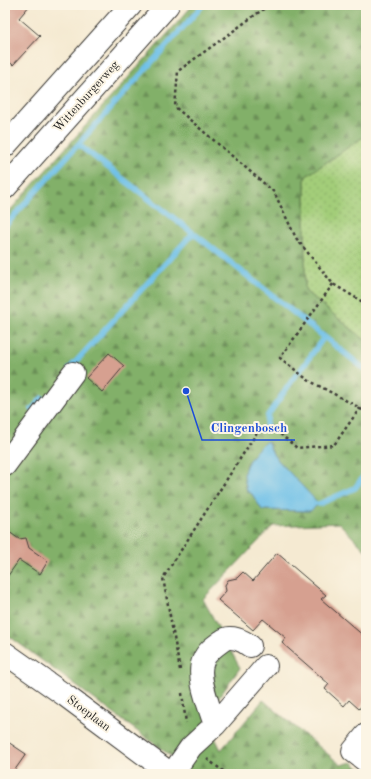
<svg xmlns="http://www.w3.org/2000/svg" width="371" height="779" font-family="'Old Standard TT',serif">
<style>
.grass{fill:url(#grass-dots);stroke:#60744a}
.forest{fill:url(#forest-firs);stroke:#4f6642;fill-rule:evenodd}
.water{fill:#6cbfe8;stroke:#446e82}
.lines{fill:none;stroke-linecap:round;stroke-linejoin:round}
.stream{stroke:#6cbfe8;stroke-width:5.5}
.building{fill:#d6a090}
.minor-casing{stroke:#3d3b37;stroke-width:24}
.path{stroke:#3d3b37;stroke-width:2.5;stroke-dasharray:3 3;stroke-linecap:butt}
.minor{stroke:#fff;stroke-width:22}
.labels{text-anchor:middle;stroke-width:4;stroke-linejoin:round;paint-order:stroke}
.street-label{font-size:12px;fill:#1c1c1c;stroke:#fcf5e5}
.leader{fill:none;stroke:#1d4ed8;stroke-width:1.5}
.callout-dot{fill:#1d4ed8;stroke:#fcf5e5;stroke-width:1.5}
.callout-label{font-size:13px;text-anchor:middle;font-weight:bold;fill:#1d4ed8;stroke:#fcf5e5;stroke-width:4;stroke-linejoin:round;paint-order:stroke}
</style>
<defs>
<pattern id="grass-dots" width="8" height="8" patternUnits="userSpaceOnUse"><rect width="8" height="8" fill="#a3cd79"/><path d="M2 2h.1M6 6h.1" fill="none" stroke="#8caf68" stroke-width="1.8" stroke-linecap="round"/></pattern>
<pattern id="forest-firs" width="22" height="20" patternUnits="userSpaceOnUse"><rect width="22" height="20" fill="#82b069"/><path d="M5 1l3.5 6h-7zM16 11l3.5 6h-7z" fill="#6a8e56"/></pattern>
</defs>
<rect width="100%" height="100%" fill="#fcf5e5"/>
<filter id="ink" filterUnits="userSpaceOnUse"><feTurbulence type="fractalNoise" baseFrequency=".025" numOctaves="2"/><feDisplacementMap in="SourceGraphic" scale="8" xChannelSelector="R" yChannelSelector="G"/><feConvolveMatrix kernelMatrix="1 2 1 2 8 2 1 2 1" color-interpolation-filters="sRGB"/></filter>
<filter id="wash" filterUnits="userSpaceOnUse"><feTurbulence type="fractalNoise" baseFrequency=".012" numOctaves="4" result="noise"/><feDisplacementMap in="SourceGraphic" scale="16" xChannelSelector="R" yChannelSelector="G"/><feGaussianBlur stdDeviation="0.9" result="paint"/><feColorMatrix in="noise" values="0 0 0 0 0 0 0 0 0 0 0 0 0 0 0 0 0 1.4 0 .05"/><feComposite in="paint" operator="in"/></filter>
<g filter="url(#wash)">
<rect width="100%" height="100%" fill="#f5ead2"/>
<path class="grass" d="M366,135V341L305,291V177Z"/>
<path class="forest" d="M193,5H366V135L305,177V291L366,341V551L339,523L273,526L203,599L240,668L205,717L221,750L263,700L341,765L352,762L366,774H195L5,633V216ZM267,441L274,456L283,466L310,511L263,510L252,494L247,491C242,463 249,461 267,441Z"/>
<path class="water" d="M267,441L274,456L319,504L310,511L262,510L252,494L247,491C246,486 244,480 244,475C244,463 258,447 267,441Z"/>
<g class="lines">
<path class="stream" d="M79,145L206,243L366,370
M5,226L203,5
M70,368L193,233
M300,371L324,337
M32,409L42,398
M266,426L268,415L296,375
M319,504L355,488L366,473"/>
</g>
<g id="blocks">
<path class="building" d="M5,5H30L19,18L40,36L13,65L5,58Z
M109,353L124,366L102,392L86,378Z
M5,529L19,539L26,538L29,548L48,561L40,574L19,560L5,580Z
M277,553L326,595L321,599L366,638V700L359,709L349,700L344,706L325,689L329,684L282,643L286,638L263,619L253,630L218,600L226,591L225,585L228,580L237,578L243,572L253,581Z
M5,740L26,754L12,774H5Z"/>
</g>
</g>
<g filter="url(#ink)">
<use href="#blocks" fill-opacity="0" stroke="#3d3b37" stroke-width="1"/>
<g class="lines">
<g class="minor-casing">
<path id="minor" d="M5,146L131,5
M5,188L168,5
M5,465L73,373
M5,653L66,696L171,774
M215,725C210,708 196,677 203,661C206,652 215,646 222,641C230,634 244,641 250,646
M366,735L353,751L366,761
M172,774L191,747L215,725L266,666"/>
</g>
<path class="path" d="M269,5L178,71L175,107L274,192L296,238L333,284L366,304
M333,284L280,358L308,380L360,408L366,415
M180,670L163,578L258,431L272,427L297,448L334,445L360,408
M182,693L186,723
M207,759L227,774"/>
<use href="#minor" class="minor"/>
</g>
</g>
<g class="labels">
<g class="street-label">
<text transform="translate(86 96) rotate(-48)" y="4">Wittenburgerweg</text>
<text transform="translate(89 713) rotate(37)" y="4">Stoeplaan</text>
</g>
</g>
<path class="leader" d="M186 391L202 440H295"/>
<circle class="callout-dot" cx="186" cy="391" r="4"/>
<g class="callout-label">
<text x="249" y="432">Clingenbosch</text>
</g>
<rect width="371" height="779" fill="none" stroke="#fcf5e5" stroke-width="20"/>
</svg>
